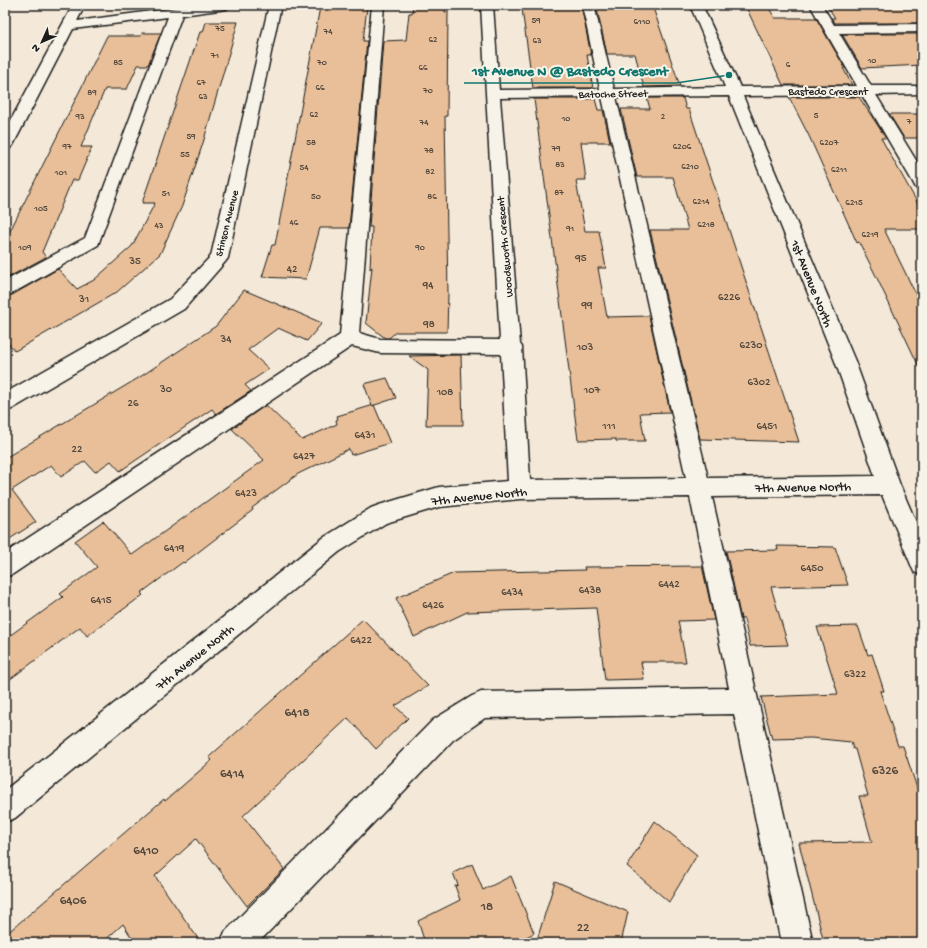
<svg xmlns="http://www.w3.org/2000/svg" width="927" height="948" font-family="'Gochi Hand',sans-serif">
<style>
.building{fill:#e8bf98;stroke:#1c1c1c}
.lines{fill:none;stroke-linecap:round;stroke-linejoin:round}
.minor-casing{stroke:#1c1c1c;stroke-width:3}
.minor{fill:#f7f3e8;fill-rule:evenodd}
.labels{text-anchor:middle;stroke-width:4;stroke-linejoin:round;paint-order:stroke}
.far-number-label{font-size:9px;fill:#4f453b}
.far-street-label{font-size:11px;fill:#1c1c1c;stroke:#f7f3e8}
.number-label{font-size:11px;fill:#4f453b}
.street-label{font-size:13px;fill:#1c1c1c;stroke:#f7f3e8}
.near-number-label{font-size:13px;fill:#4f453b}
.leader{fill:none;stroke:#0f766e;stroke-width:1.5}
.callout-dot{fill:#0f766e;stroke:#f7f3e8;stroke-width:1.5}
.callout-label{font-size:14px;text-anchor:middle;font-weight:bold;fill:#0f766e;stroke:#f7f3e8;stroke-width:4;stroke-linejoin:round;paint-order:stroke}
</style>
<rect width="100%" height="100%" fill="#f4e9d8"/>
<filter id="ink" filterUnits="userSpaceOnUse"><feTurbulence type="fractalNoise" baseFrequency=".025" numOctaves="2"/><feDisplacementMap in="SourceGraphic" scale="8" xChannelSelector="R" yChannelSelector="G"/><feConvolveMatrix kernelMatrix="1 2 1 2 8 2 1 2 1" color-interpolation-filters="sRGB"/></filter>
<g filter="url(#ink)">
<path class="building" d="M413,5H445V12H448L447,116H445L448,294L447,332H396L389,338H385L366,323L372,267L370,269L372,227H369L383,41L406,40L409,13H412Z
M524,5H581L591,55H587L593,88H533L522,9H525Z
M596,5H652L680,86L644,87L635,54H607Z
M745,5H767L775,18H816L845,68H843L852,85H783Z
M827,5H916L922,13V23H835L831,18H835Z
M320,7H367L363,41H367L349,228H320L306,279L262,277L272,245H275Z
M206,22H238L203,143L182,206L160,254L117,292L15,351L5,340V296L12,295L58,269L77,289L94,280L132,246L155,203H142L200,32H203Z
M142,33H161L148,65H138L127,89H105L81,147H92L78,180H72L42,252L46,257L5,279V241L107,36H141Z
M842,34H922V65L862,68Z
M789,97H859L886,138H881L922,211V229H884L922,307V373L876,276L859,242L857,243L809,136Z
M647,98H683L686,109H689L799,442L700,439L650,230H688L673,177H637L621,109H650Z
M534,99H595L598,110H603L610,142H581L586,180H577L576,181L585,231H599L606,268H598L607,317L649,316L670,412L640,413L645,441H616V439L578,440Z
M889,114H922V138H904Z
M244,290L322,323L307,341L278,328L248,350L269,369L245,385L251,391L216,414L212,409L120,471L111,461L95,472L85,461L61,477L51,465L12,490L36,522L5,542V458L140,377L216,326Z
M461,355L463,425H426L428,370L409,356Z
M387,378L396,398L372,406L364,384Z
M266,405L302,440L337,424L336,420L338,419L337,416L374,405L390,443L351,455L349,449L298,474L252,508L253,510L184,563L183,562L141,593L143,595L87,636L80,627L5,683V639L63,597L60,594L97,567L75,541L103,521L132,555L264,460L232,429Z
M777,546L835,547L848,585L771,587L788,645L750,646L744,619H741L726,551L778,550Z
M702,566L714,620L678,621L686,662H641L644,679L605,680L596,608L467,612L414,637L396,598L454,573L585,570L584,567Z
M363,619L428,686L395,706L408,718L376,749L348,718L243,816L284,869L247,906L196,839L155,876L201,943H135L123,924L102,943H5V935L164,799L165,801L212,760L209,757Z
M858,626L868,655L872,654L884,691H880L898,746H903L922,803V942L824,943L799,843L872,842L859,796H868L855,749H853L851,742L811,738L772,739L761,697L838,694L817,627Z
M655,821L697,855L669,902L627,866Z
M472,864L483,890L511,876L534,933L515,943H425L418,921L460,900L455,886L458,885L453,873Z
M555,881L628,912L621,943H536Z"/>
<g class="lines">
<g class="minor-casing">
<path id="minor" d="M73,5H85L77,21L197,5H232L226,9L182,15L98,245L11,294L5,295V281L85,238L168,17L73,29L13,145L10,148L5,150V131Z
M269,5H281L228,258L225,262L184,309L12,409L5,411V393L170,299L211,256Z
M372,5H384L359,333L380,339L500,340L481,5H493L499,90L600,89L582,5H594L614,89L725,87L690,5H702L740,87L857,86L810,5H822L834,25L922,24V32L839,33L871,86H922V94L876,95L922,170V189L916,188L914,184L862,95L743,96L855,361L900,485L922,536V575L914,572L882,495L712,497L813,943H781L734,714L485,718L453,740L258,943H220L225,932L433,720L472,696L481,692L729,688L690,497L520,499L439,507L386,523L339,552L15,818L5,822V790L323,538L371,508L379,505L439,487L508,481L501,354L380,353L352,346L13,574L5,577V553L340,335ZM729,96L835,361L875,476L708,478L616,97ZM602,97L686,478L530,480L522,347L520,344L500,98Z"/>
</g>
<use href="#minor" class="minor"/>
</g>
</g>
<g class="labels">
<g class="far-number-label">
<text x="536" y="23">59</text>
<text x="642" y="24">6110</text>
<text x="220" y="31">75</text>
<text x="328" y="34">74</text>
<text x="433" y="42">62</text>
<text x="537" y="43">63</text>
<text x="215" y="58">71</text>
<text x="872" y="63">10</text>
<text x="118" y="65">85</text>
<text x="322" y="65">70</text>
<text x="788" y="67">6</text>
<text x="423" y="70">66</text>
<text x="201" y="85">67</text>
<text x="320" y="90">66</text>
<text x="428" y="93">70</text>
<text x="92" y="95">89</text>
<text x="203" y="99">63</text>
<text x="314" y="117">62</text>
<text x="816" y="118">5</text>
<text x="80" y="119">93</text>
<text x="663" y="119">2</text>
<text x="566" y="121">10</text>
<text x="909" y="124">7</text>
<text x="424" y="125">74</text>
<text x="191" y="139">59</text>
<text x="311" y="145">58</text>
<text x="829" y="145">6207</text>
<text x="67" y="149">97</text>
<text x="682" y="149">6206</text>
<text x="556" y="151">79</text>
<text x="429" y="153">78</text>
<text x="185" y="157">55</text>
<text x="560" y="167">83</text>
<text x="690" y="169">6210</text>
<text x="304" y="170">54</text>
<text x="839" y="172">6211</text>
<text x="430" y="174">82</text>
<text x="61" y="175">101</text>
<text x="559" y="195">87</text>
<text x="166" y="196">51</text>
<text x="316" y="199">50</text>
<text x="432" y="199">86</text>
<text x="701" y="204">6214</text>
<text x="854" y="205">6215</text>
<text x="41" y="211">105</text>
<text x="294" y="225">46</text>
<text x="706" y="227">6218</text>
<text x="159" y="228">43</text>
<text x="570" y="231">91</text>
<text x="870" y="237">6219</text>
<text x="25" y="250">109</text>
<text x="420" y="250">90</text>
</g>
<g class="far-street-label">
<text x="828" y="95">Bastedo Crescent</text>
<text transform="translate(613 93) rotate(-1)" y="4">Batoche Street</text>
<text transform="translate(226 223) rotate(-76)" y="4">Stinson Avenue</text>
<text transform="translate(504 247) rotate(-95)" y="4">Woodsworth Crescent</text>
</g>
<g class="number-label">
<text x="581" y="261">95</text>
<text x="135" y="264">35</text>
<text x="292" y="272">42</text>
<text x="428" y="288">94</text>
<text x="729" y="300">6226</text>
<text x="84" y="302">31</text>
<text x="587" y="308">99</text>
<text x="429" y="327">98</text>
<text x="226" y="342">34</text>
<text x="751" y="348">6230</text>
<text x="585" y="350">103</text>
<text x="759" y="385">6302</text>
<text x="166" y="392">30</text>
<text x="592" y="393">107</text>
<text x="445" y="395">108</text>
<text x="133" y="406">26</text>
<text x="609" y="429">111</text>
<text x="767" y="429">6451</text>
<text x="365" y="438">6431</text>
<text x="77" y="452">22</text>
<text x="304" y="459">6427</text>
<text x="246" y="496">6423</text>
<text x="174" y="551">6419</text>
<text x="812" y="571">6450</text>
<text x="669" y="587">6442</text>
<text x="590" y="593">6438</text>
<text x="512" y="595">6434</text>
<text x="101" y="603">6415</text>
<text x="433" y="608">6426</text>
<text x="361" y="643">6422</text>
<text x="855" y="677">6322</text>
</g>
<g class="street-label">
<text transform="translate(813 283) rotate(68)" y="5">1st Avenue North</text>
<text transform="translate(803 486) rotate(-1)" y="5">7th Avenue North</text>
<text transform="translate(479 495) rotate(-6)" y="5">7th Avenue North</text>
<text transform="translate(194 656) rotate(-39)" y="5">7th Avenue North</text>
</g>
<g class="near-number-label">
<text x="297" y="716">6418</text>
<text x="885" y="774">6326</text>
<text x="232" y="777">6414</text>
<text x="146" y="854">6410</text>
<text x="73" y="904">6406</text>
<text x="487" y="910">18</text>
<text x="583" y="931">22</text>
</g>
</g>
<path class="leader" d="M729 75L676 83H464"/>
<circle class="callout-dot" cx="729" cy="75" r="4"/>
<g class="callout-label">
<text x="570" y="75">1st Avenue N @ Bastedo Crescent</text>
</g>
<rect width="927" height="948" fill="none" stroke="#f7f3e8" stroke-width="20"/>
<rect x="10" y="10" width="907" height="928" fill="none" stroke="#1c1c1c" stroke-width="1.5" filter="url(#ink)"/>
<g transform="translate(42 42) rotate(225)" stroke="#f7f3e8" stroke-width="3" paint-order="stroke">
<path d="M0-3L7 15L0 10L-7 15Z" fill="#1c1c1c"/>
<text y="-6" font-size="11" font-weight="bold" text-anchor="middle" fill="#1c1c1c">N</text>
</g>
</svg>
